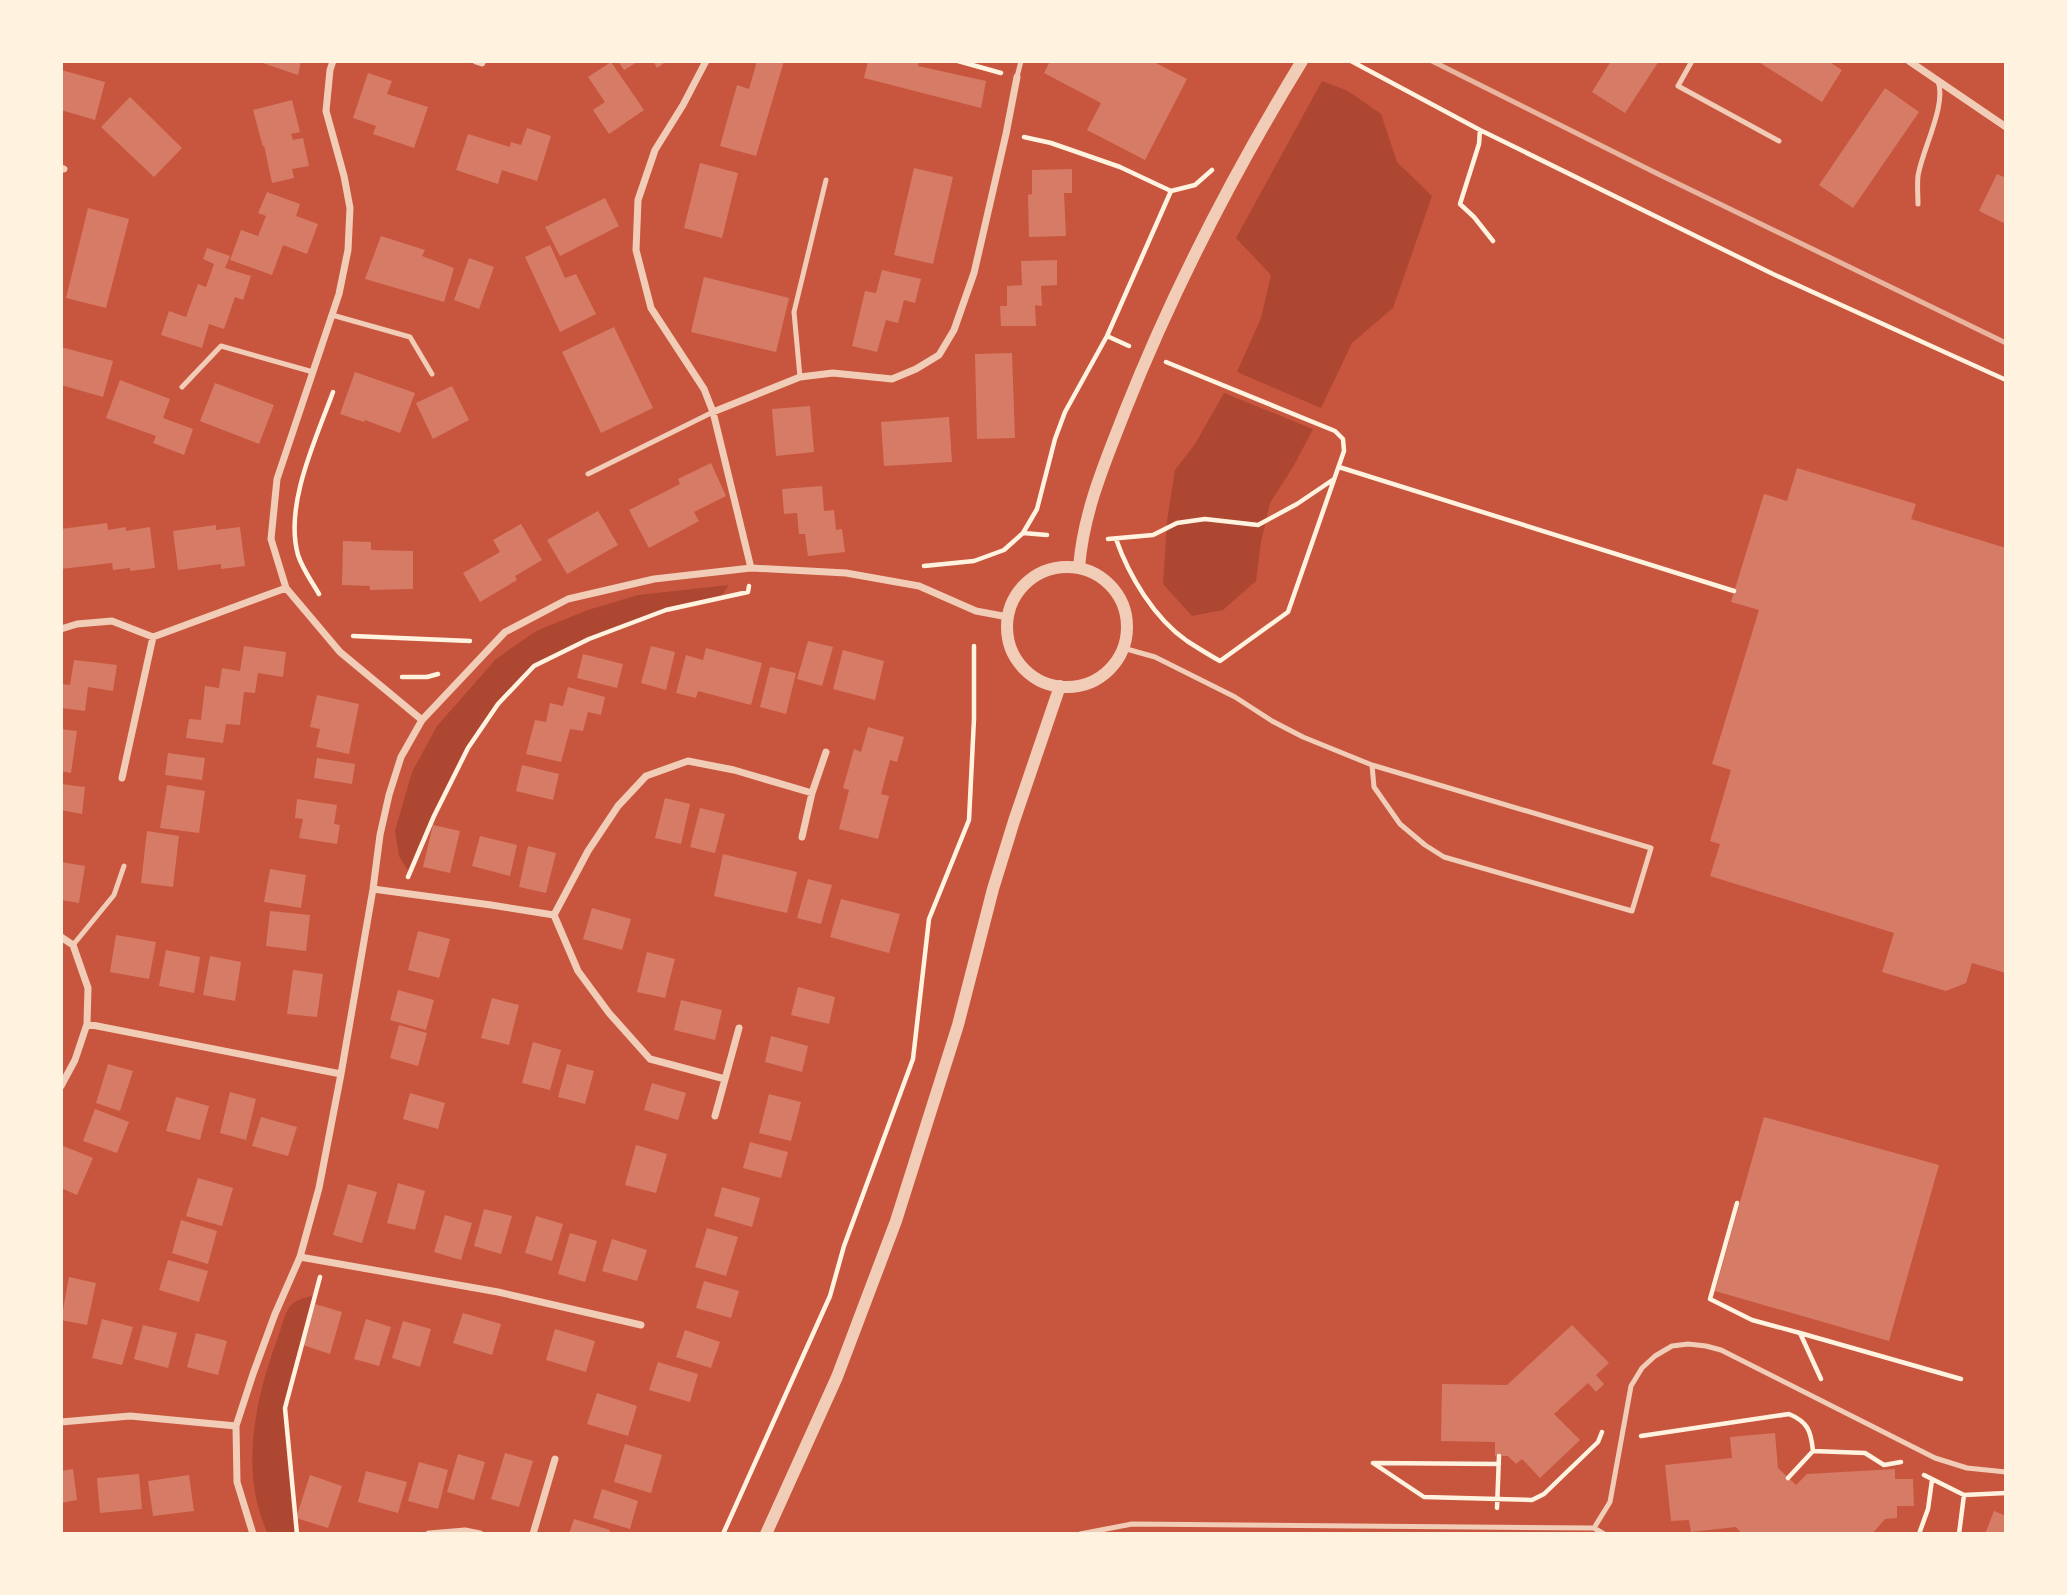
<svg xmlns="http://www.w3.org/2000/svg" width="2067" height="1595" font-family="'Alegreya Sans',sans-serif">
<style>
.green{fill:#ae4732}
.building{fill:#d67c66}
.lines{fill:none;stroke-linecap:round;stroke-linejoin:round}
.path{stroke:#fff3e0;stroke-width:4.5}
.service{stroke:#f1ccb7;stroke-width:5}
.minor{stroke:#f1ccb7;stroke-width:7}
.tertiary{stroke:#f1ccb7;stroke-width:12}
.rail{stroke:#e9b49f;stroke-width:5}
</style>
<rect width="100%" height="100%" fill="#c8553d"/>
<path class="green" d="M1322,81L1348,91L1381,114L1397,162L1432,196L1393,308L1352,343L1321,408L1237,372L1261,318L1271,275L1236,238Z
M1224,393L1313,429L1293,467L1270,503L1261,542L1256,581L1223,610L1192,616L1163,584L1167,521L1175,470L1195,444Z
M729,585L720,598L666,610L590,639L534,666L498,704L468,748L409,872L399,856L395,831L412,772L437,726L496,659L536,631L588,610L638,595Z
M316,1295L285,1408L297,1534H268C239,1473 255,1400 277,1340C281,1330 284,1313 291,1305C297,1299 307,1297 316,1295Z"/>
<path class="building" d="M257,61H301L298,75Z
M618,61H639L624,70Z
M653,61H667L657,68Z
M757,61H784L756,156L720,146L737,85L749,89Z
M868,61H919L918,66L986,81L981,108L864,78Z
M1050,61H1152L1187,79L1145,160L1087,130L1101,103L1044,73Z
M1611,61H1659L1625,113L1592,92Z
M1757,61H1828L1842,70L1822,102Z
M611,62L644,110L609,134L593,110L605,102L588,77Z
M61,70L105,82L95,120L61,110Z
M368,73L392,81L387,94L428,107L414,148L373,134L376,126L353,118Z
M1885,88L1919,112L1853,208L1819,185Z
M130,97L182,148L154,177L101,127Z
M292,100L300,132L291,134L293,140L303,138L309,166L292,169L294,178L272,183L264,145L263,147L253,110Z
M527,128L551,136L537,181L502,170L498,184L456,170L468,134L510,147L511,142L521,145Z
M700,163L738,173L722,238L684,228Z
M914,168L953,177L933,264L894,255Z
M1072,169V193H1064L1066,236L1029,237L1028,195L1032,194V170Z
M1997,174L2006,178V224L1979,211Z
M267,192L300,204L296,216L318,224L307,254L283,245L272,275L230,260L241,230L258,236L266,216L258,213Z
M605,198L619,226L560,256L545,227Z
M88,208L129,219L106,308L66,298Z
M381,236L425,250L422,256L454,268L444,302L365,279Z
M550,245L565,278L576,274L596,314L560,332L525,257Z
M207,248L230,256L225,268L251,276L243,300L235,297L224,329L209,324L202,348L161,335L169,311L186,317L198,284L206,287L214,264L203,259Z
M469,258L494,267L479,309L454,300Z
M1057,260V285L1041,286L1042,306L1035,305L1036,326H1001L1000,306H1007V286L1022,285L1021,261Z
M882,270L921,279L915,303L904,300L898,323L886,320L877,352L852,346L865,291L876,293Z
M704,277L789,298L776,352L691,332Z
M614,327L653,408L601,433L562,352Z
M61,347L113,361L103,397L61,385Z
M1012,353L1015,438L977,439L975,354Z
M355,372L415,393L400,433L365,420L364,422L340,414Z
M120,380L170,399L163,418L193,429L184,455L153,443L156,436L106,418Z
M215,383L274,405L259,444L200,421Z
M452,386L469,420L433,439L416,403Z
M810,406L814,452L776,456L772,409Z
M949,417L952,462L884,466L881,422Z
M711,463L726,496L694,512L699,521L649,548L629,510L680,484L678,479Z
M1797,468L1916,504L1911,519L2006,548V973L1972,963L1966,983L1946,991L1882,972L1894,933L1710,876L1720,844L1710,841L1731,770L1712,764L1759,610L1731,602L1764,494L1787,501Z
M822,486L824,511L834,510L836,530L842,529L845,552L808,556L805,534H799L797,513L784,514L782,489Z
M598,511L618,545L567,574L547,540Z
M107,523L108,530L126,527V531L150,527L155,568L130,571V568L113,570L112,563L61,569V529Z
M521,524L542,560L515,576L517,580L480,602L463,573L500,552L493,540Z
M216,525V530L240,527L245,566L221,569V564L178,570L173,531Z
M343,541L371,542V550L413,551V589L370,590V586L342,585Z
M808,641L833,647L822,686L797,679Z
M244,646L286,652L283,677L258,673L255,693L244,692L240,725L226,724L223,743L186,738L189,719L201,720L205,686L219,688L222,668L240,671Z
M651,646L675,652L666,690L641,683Z
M706,648L762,663L751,705L698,691L696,698L676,693L686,655L703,660Z
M843,650L884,661L875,700L833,689Z
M583,654L623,664L617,688L577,678Z
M74,660L117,665L113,691L88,687L85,711L61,708V684L70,685Z
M770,667L796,673L786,714L760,707Z
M568,687L605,697L601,715L588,712L583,731L570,729L561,762L526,754L535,720L546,722L550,703L563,706Z
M317,695L359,704L349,754L316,747L320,729L310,727Z
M868,727L904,737L897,762L890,760L881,794L889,796L878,839L839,829L849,790L843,788L854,749L861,752Z
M61,729L77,731L71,773L61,771Z
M168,753L205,758L202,780L165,775Z
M317,758L355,764L352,784L314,778Z
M522,765L559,774L553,800L516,791Z
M61,784L85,787L82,814L61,810Z
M167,785L205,791L199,833L160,828Z
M665,798L690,804L681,844L655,838Z
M297,799L337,805L334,824L340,825L337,844L299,838L303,819L295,818Z
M700,808L725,814L715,853L690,847Z
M433,825L460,831L450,873L423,867Z
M147,831L179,836L173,887L141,883Z
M480,836L517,845L510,876L472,866Z
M528,846L556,853L546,893L519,887Z
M723,854L797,872L787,913L714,896Z
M61,862L85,866L79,903L61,900Z
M270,869L306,875L301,908L264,902Z
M808,879L832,885L821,924L797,918Z
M841,899L900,914L889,953L830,937Z
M592,908L631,919L622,950L583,939Z
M270,911L310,915L306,951L266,946Z
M418,931L450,939L439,978L408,970Z
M116,935L156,942L149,979L110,972Z
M166,950L200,957L194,993L159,986Z
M647,952L675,959L665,998L637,992Z
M210,956L241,962L235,1001L203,995Z
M293,970L323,974L317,1017L287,1014Z
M798,987L835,997L829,1024L791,1015Z
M398,990L434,1000L426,1030L390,1020Z
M492,998L519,1005L509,1045L481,1038Z
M681,1000L722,1010L715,1040L674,1030Z
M399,1025L427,1033L418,1066L390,1058Z
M771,1036L808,1046L802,1072L765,1062Z
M533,1042L561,1050L550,1090L522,1083Z
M108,1064L133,1071L120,1111L96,1103Z
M567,1064L594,1071L585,1104L558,1097Z
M652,1083L686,1093L678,1120L644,1110Z
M230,1092L256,1099L246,1140L220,1133Z
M410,1093L445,1103L438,1129L403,1119Z
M769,1094L801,1102L791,1141L759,1133Z
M176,1097L209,1106L200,1140L166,1131Z
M95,1109L129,1122L117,1153L83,1141Z
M261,1117L297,1127L288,1156L252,1146Z
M1764,1117L1939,1165L1889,1341L1715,1291Z
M750,1142L788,1152L781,1178L743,1168Z
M61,1145L93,1158L77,1195L61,1188Z
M636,1145L667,1154L656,1193L625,1185Z
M198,1178L233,1188L222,1226L186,1216Z
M398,1183L425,1191L415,1230L387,1223Z
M348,1184L377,1192L362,1243L333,1235Z
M722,1187L760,1198L752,1227L714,1216Z
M484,1209L512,1216L501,1254L474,1246Z
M445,1215L472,1223L461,1260L434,1252Z
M536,1216L563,1224L552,1261L525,1253Z
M181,1220L217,1231L208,1264L172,1253Z
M707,1228L738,1237L726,1276L695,1267Z
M570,1233L597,1241L585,1282L558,1274Z
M612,1239L647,1250L637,1281L602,1271Z
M168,1260L208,1271L199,1302L159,1290Z
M69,1277L96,1283L87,1325L61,1320Z
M704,1281L739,1291L731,1318L696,1308Z
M315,1304L342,1312L330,1354L303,1345Z
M463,1313L501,1324L492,1355L453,1343Z
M102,1319L133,1327L122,1365L92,1358Z
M366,1319L391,1327L379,1366L354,1359Z
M403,1321L431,1329L420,1367L392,1358Z
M143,1325L177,1333L168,1368L134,1359Z
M1572,1325L1609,1363L1596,1375L1604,1384L1596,1392L1588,1383L1554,1414L1580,1440L1540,1478L1522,1459L1516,1464L1508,1456H1495V1442L1441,1441L1442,1384L1507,1385Z
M555,1329L595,1341L586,1372L546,1360Z
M685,1330L720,1342L711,1368L676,1357Z
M196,1333L227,1341L218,1375L187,1367Z
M658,1362L698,1374L690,1402L649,1390Z
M597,1393L637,1406L628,1436L587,1424Z
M1775,1433L1778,1468L1796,1485L1807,1474L1895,1469V1479H1913L1914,1506H1897V1518L1885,1519L1872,1534H1742L1736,1527L1691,1532L1689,1520L1671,1521L1665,1465L1732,1458L1730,1437Z
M625,1444L662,1455L651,1493L614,1482Z
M505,1453L533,1461L519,1507L491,1499Z
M458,1454L485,1462L474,1500L447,1492Z
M419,1462L448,1470L438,1509L408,1501Z
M73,1469L77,1500L61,1503V1471Z
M366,1471L407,1482L398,1513L358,1502Z
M139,1474L142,1509L100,1513L97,1478Z
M189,1475L194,1511L153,1516L148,1481Z
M310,1475L342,1486L328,1528L296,1518Z
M602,1489L638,1501L630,1529L593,1518Z
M1994,1511L2006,1516V1534H1985Z
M574,1519L610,1530L609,1534H569Z"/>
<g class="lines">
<path class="path" d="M958,61L1001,73
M1351,61L1480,130L1773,274L2006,380
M1480,130L1479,144L1460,204L1474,217L1493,241
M1024,137L1051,143L1120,167L1171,191L1195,185L1212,170
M1107,336L1129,346
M1339,467L1734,591
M1023,533L1047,535
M1108,539L1153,535L1177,523L1205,519L1258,525L1297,504L1334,479
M1116,539C1129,576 1154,618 1187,641C1198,648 1209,655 1220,661L1288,612L1344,451L1343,439L1335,431L1166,362
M924,566L974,561L1004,550L1023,533L1037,509L1055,439L1065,412L1107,336L1171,191
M319,594C312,582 302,568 298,555C284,505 316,439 333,392
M353,636L470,641
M402,677H427L438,674
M408,877L434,816L468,748L498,704L534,666L589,639L666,610L748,592L749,586
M1737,1203L1710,1299L1752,1320L1800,1333
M1821,1379L1800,1333L1961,1379
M1641,1436L1789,1414C1808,1422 1811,1431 1813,1451L1788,1478
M1813,1451L1865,1453L1884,1465L1901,1462
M1373,1463L1424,1497L1532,1500L1544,1494L1598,1442L1602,1432
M1374,1463L1499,1464
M1924,1475L1964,1495L2006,1493
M1497,1508L1499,1456
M297,1534L285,1408L320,1277
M723,1534L830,1296L844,1246L913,1059L929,919L969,820L974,719V646
M1919,1534L1928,1509L1932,1480
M1959,1534L1964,1495"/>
<path class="service" d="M1692,61L1678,86L1779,141
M1017,77L1021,61
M1918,204C1918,195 1917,185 1918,176C1922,150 1947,105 1938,81
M332,315L410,337L432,374
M800,377L794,312L826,180
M182,387L221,346L313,372
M588,474L713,412
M1123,648L1155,657L1235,697L1272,721L1303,737L1372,765L1651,848L1632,911L1444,857L1425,845L1400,824L1374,787L1372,765
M73,945L114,895L124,866
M1594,1528L1610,1502L1631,1386L1642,1368L1655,1356L1672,1346L1688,1344L1706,1346L1721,1350L1935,1458L1967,1468L2006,1472
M1080,1534L1132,1524L1594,1528L1604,1534"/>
<path class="minor" d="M333,61L330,70L326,111L344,176L350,208L348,250L339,294L277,479L271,539L286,588L340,652L422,720
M476,61L482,63
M706,61L683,105L655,150L638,200L636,250L651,308L704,389L713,412L751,568
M1909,61L2006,127
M61,168L64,169
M713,412L800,377L833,373L892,379L916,369L939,355L954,330L974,273L1006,134L1017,77
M61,629L77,624L112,621L153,637L286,588
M122,778L153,637
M802,837L812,793L826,752
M373,889L491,905L554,915
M61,937L73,945L88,988L87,1024
M725,1079L650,1059L609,1013L578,971L554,915L588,851L618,806L646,776L688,761L734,770L812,793
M61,1086L75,1060L87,1024L341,1074
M715,1116L739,1028
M300,1257L498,1292L641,1325
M61,1422L130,1416L236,1426
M253,1534L237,1482L236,1426L253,1374L275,1314L300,1257L319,1188L341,1074L373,889L380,835L389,795L401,757L422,720L505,632L568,599L654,579L751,568L846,573L919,586L976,611L1008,617
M429,1534L465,1531L480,1534
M533,1534L555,1459"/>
<path class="tertiary" d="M1007 627a60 60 0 1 1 120 0a60 60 0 1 1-120 0Z
M1079,568C1083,513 1105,462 1125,411C1173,290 1234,172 1302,61
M766,1534L837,1377L896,1221L958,1025L993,889L1014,821L1060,686"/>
<path class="rail" d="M1432,61L1658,174L2006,343"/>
</g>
<rect width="2067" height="1595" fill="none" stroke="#fff3e0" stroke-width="126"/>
</svg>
